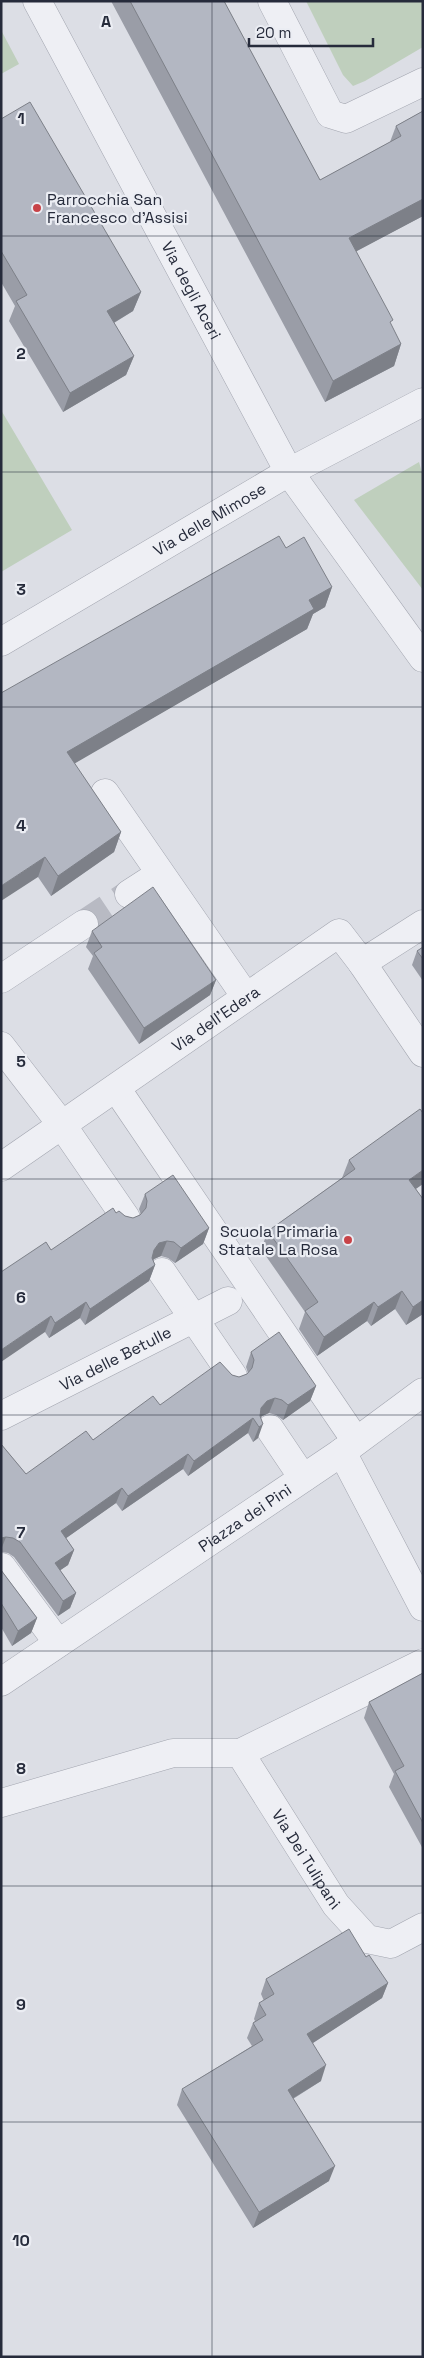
<svg xmlns="http://www.w3.org/2000/svg" width="424" height="2358" font-family="'Space Grotesk',sans-serif">
<style>
.green{fill:#bfcfbd}
.lines{fill:none;stroke-linecap:round;stroke-linejoin:round}
.minor-tunnel{stroke:#b8bac3;stroke-width:28;stroke-dasharray:28 14;stroke-linecap:butt}
.minor-casing{stroke:#a2a5af;stroke-width:29}
.minor{stroke:#eeeff4;stroke-width:28}
.wall{fill:#9a9da7}
.shaded-wall{fill:#7d8088}
.building{fill:#b3b7c2;stroke:#7d8088}
.grid{fill:none;stroke:#262b3b;stroke-width:1;stroke-opacity:0.55}
.poi-dot{fill:#c84348;stroke:#ebedf3;stroke-width:2}
.labels{text-anchor:middle;stroke-width:4.5;stroke-linejoin:round;paint-order:stroke}
.poi-label{font-size:16px;fill:#262b3b;stroke:#ebedf3;text-anchor:start}
.street-label{font-size:16px;fill:#262b3b;stroke:#ebedf3}
.grid-label{font-size:16px;text-anchor:middle;font-weight:bold;fill:#262b3b;stroke:#ebedf3;stroke-width:4.5;stroke-linejoin:round;paint-order:stroke}
</style>
<rect width="100%" height="100%" fill="#dcdee5"/>
<path class="green" d="M306,1H423V47L365,81L353,86L343,75Z
M1,30L19,64L1,74Z
M1,410L72,530L1,572Z
M419,462L423,476V590L354,500Z"/>
<g class="lines">
<path class="minor-tunnel" d="M84,924L129,894"/>
<defs>
<g id="minor">
<path id="s1" d="M37,1L289,472L423,658"/>
<path d="M272,1L330,114L346,119L423,82"/>
<path id="s2" d="M1,642L289,472L423,402"/>
<path d="M105,793L246,997"/>
<path d="M129,894L160,874"/>
<path d="M362,963L423,1053"/>
<path d="M1,979L84,924"/>
<path d="M1,1046L62,1125L126,1218"/>
<path d="M116,1088L356,1441"/>
<path id="s3" d="M1,1167L339,933L362,963L423,924"/>
<path d="M162,1272L233,1376"/>
<path id="s4" d="M1,1416L228,1301"/>
<path d="M270,1429L303,1478"/>
<path d="M342,1452L423,1607"/>
<path d="M2,1567L58,1643"/>
<path id="s5" d="M1,1682L342,1452L423,1392"/>
<path id="s6" d="M240,1753L336,1905L367,1939L391,1944L423,1927"/>
<path d="M1,1803L173,1753H240L423,1663"/>
</g>
</defs>
<use href="#minor" class="minor-casing"/>
<use href="#minor" class="minor"/>
</g>
<path class="wall" d="M111,1H224L320,180L390,142L396,126L423,111V216L356,251L391,326L401,344L394,366L325,402Z
M1,119L141,292L133,311L114,323L134,356L126,375L63,412L9,321L15,306L1,282Z
M286,548L332,587L325,607L313,614L307,629L74,763L121,832L114,852L51,896L38,877L1,693Z
M92,931L216,980L210,995L139,1044L88,969L93,956L86,947Z
M423,947V981L412,965L417,951Z
M349,1160L416,1189L423,1199V1314L406,1325L395,1309L371,1326L367,1321L317,1356L299,1329L305,1312L261,1249L268,1231L342,1178Z
M145,1194L209,1228L203,1244L175,1263L168,1258L161,1256L154,1259L153,1260L155,1265L149,1281L85,1325L80,1318L49,1338L45,1332L51,1250L116,1213L125,1216L133,1218L140,1215H141L139,1209Z
M251,1352L316,1386L310,1401L283,1420L276,1415L269,1413L262,1416L261,1417L258,1438L253,1442L248,1433L188,1476L183,1469L122,1511L116,1503L66,1538L74,1550L68,1565L60,1570L76,1593L70,1608L58,1616L14,1557L8,1553L1,1552V1444L26,1474L160,1405L232,1375L239,1377L247,1374L248,1373L246,1367Z
M1,1570L37,1618L31,1633L12,1646L1,1627Z
M423,1673V1849L389,1787L394,1774L364,1718L369,1702Z
M366,1957L388,1983L382,1998L313,2043L321,2081L293,2099L329,2181L253,2228L177,2105L182,2089L252,2046L247,2038L253,2023L255,2021L254,2019L259,2003L264,2001L261,1994L266,1979Z"/>
<path class="shaded-wall" d="M423,199V216L342,259L349,238Z
M141,292L133,311L100,331L107,311Z
M401,344L394,366L325,402L333,381Z
M134,356L126,375L63,412L70,393Z
M332,587L325,607L313,614L307,629L60,772L67,752L309,600Z
M121,832L114,852L51,896L58,876Z
M45,857L38,877L1,901V886Z
M216,980L210,995L139,1044L144,1028Z
M423,1170V1184L403,1198L409,1180Z
M209,1228L203,1244L175,1263L181,1248Z
M167,1241L161,1256L154,1259L148,1266L154,1250L159,1243Z
M155,1265L149,1281L85,1325L90,1309Z
M402,1291L395,1309L371,1326L378,1307Z
M423,1300V1314L406,1325L413,1307Z
M86,1302L80,1318L49,1338L55,1323Z
M374,1302L367,1321L317,1356L324,1337Z
M51,1316L45,1332L1,1362V1350Z
M316,1386L310,1401L283,1420L288,1405Z
M275,1398L269,1413L262,1416L256,1423L261,1408L267,1401Z
M253,1418L248,1433L188,1476L194,1461Z
M263,1424L258,1438L253,1442L259,1427Z
M188,1454L183,1469L122,1511L128,1496Z
M122,1488L116,1503L55,1546L61,1531Z
M6,1537L1,1550V1538Z
M74,1550L68,1565L49,1578L55,1563Z
M76,1593L70,1608L58,1616L63,1601Z
M37,1618L31,1633L12,1646L18,1631Z
M388,1983L382,1998L302,2050L307,2034Z
M326,2065L321,2081L282,2105L288,2090Z
M335,2166L329,2181L253,2228L259,2212Z"/>
<path class="building" d="M130,1H224L320,180L401,136L396,126L423,111V199L349,238L393,320L390,322L401,344L333,381Z
M30,102L141,292L107,311L134,356L70,393L16,301L27,295L1,251V119Z
M279,536L286,548L304,537L332,587L309,600L314,609L67,752L121,832L58,876L45,857L1,886V693Z
M153,887L216,980L144,1028L94,953L102,947L92,931Z
M423,947V959L417,951Z
M420,1109L423,1113V1170L409,1180L423,1199V1300L413,1307L402,1291L378,1307L374,1302L324,1337L305,1311L318,1302L268,1231L355,1169L349,1160Z
M173,1175L209,1228L181,1248L174,1242L167,1241L159,1243L154,1250L152,1258L155,1265L90,1309L86,1302L55,1323L51,1316L1,1350V1272L46,1242L51,1250L113,1208L116,1213L119,1211L125,1216L133,1218L140,1215L146,1208L147,1201L145,1194Z
M279,1332L316,1386L288,1405L282,1400L275,1398L267,1401L261,1408L260,1416L263,1424L259,1427L253,1418L194,1461L188,1454L128,1496L122,1488L61,1531L74,1550L55,1563L76,1593L63,1601L20,1542L13,1538L6,1537L1,1538V1444L26,1474L86,1431L93,1440L153,1396L160,1405L220,1362L232,1375L239,1377L247,1374L252,1368L254,1360L251,1352Z
M1,1570L37,1618L18,1631L1,1603Z
M423,1673V1823L395,1771L404,1766L369,1702Z
M349,1929L366,1957L369,1955L388,1983L307,2034L326,2065L288,2090L335,2166L259,2212L182,2089L263,2040L253,2023L266,2015L259,2003L274,1994L266,1979Z"/>
<path class="grid" d="M212,1V2357M1,236H423M1,472H423M1,707H423M1,943H423M1,1179H423M1,1415H423M1,1651H423M1,1886H423M1,2122H423"/>
<g class="poi-dot">
<circle cx="37" cy="208" r="5"/>
<circle cx="348" cy="1240" r="5"/>
</g>
<g class="labels">
<g class="poi-label">
<text x="47" y="205">Parrocchia San<tspan x="47" dy="18">Francesco d'Assisi</tspan></text>
<text x="338" y="1237" text-anchor="end">Scuola Primaria<tspan x="338" dy="18">Statale La Rosa</tspan></text>
</g>
<g class="street-label">
<text dy="6" stroke="none"><textPath href="#s1" startOffset="328">Via degli Aceri</textPath></text>
<text dy="6" stroke="none"><textPath href="#s2" startOffset="242">Via delle Mimose</textPath></text>
<text dy="6" stroke="none"><textPath href="#s3" startOffset="261">Via dell'Edera</textPath></text>
<text dy="6" stroke="none"><textPath href="#s4" startOffset="128">Via delle Betulle</textPath></text>
<text dy="6" stroke="none"><textPath href="#s5" startOffset="294">Piazza dei Pini</textPath></text>
<text dy="6" stroke="none"><textPath href="#s6" startOffset="125">Via Dei Tulipani</textPath></text>
</g>
</g>
<g class="grid-label">
<text x="106" y="27">A</text>
<text x="21" y="124">1</text>
<text x="21" y="359">2</text>
<text x="21" y="595">3</text>
<text x="21" y="831">4</text>
<text x="21" y="1067">5</text>
<text x="21" y="1303">6</text>
<text x="21" y="1538">7</text>
<text x="21" y="1774">8</text>
<text x="21" y="2010">9</text>
<text x="21" y="2246">10</text>
</g>
<rect width="424" height="2358" fill="none" stroke="#262b3b" stroke-width="5"/>
<path d="M249 38v8h124v-8" fill="none" stroke="#262b3b" stroke-width="2.5"/>
<text x="256" y="38" font-size="15" fill="#262b3b" stroke="#ebedf3" stroke-width="4" paint-order="stroke">20 m</text>
</svg>
